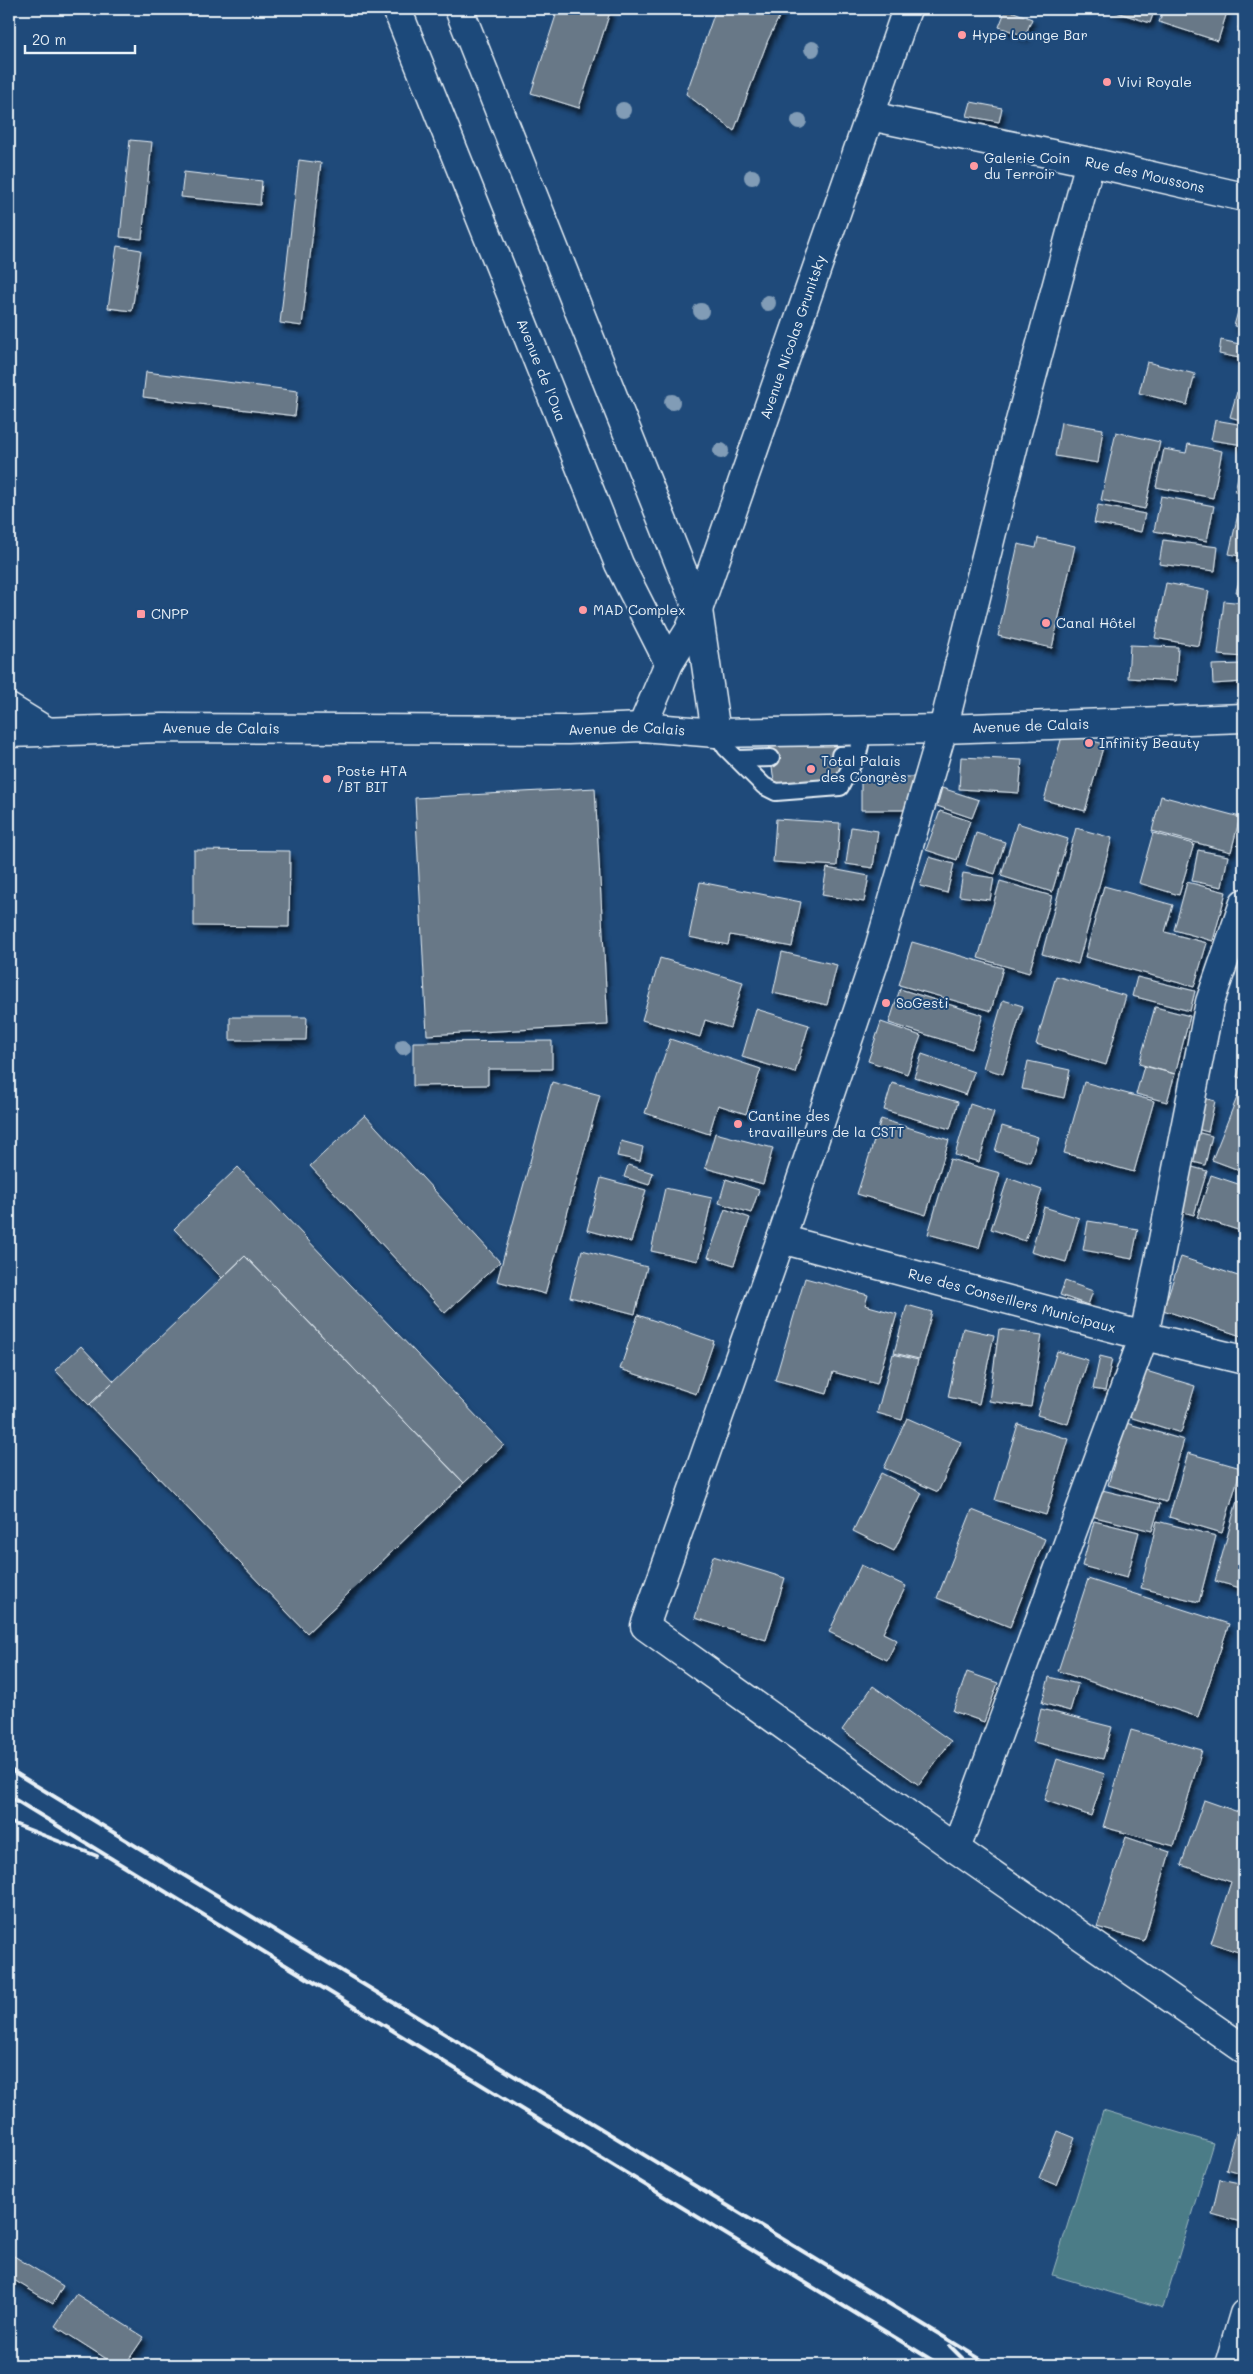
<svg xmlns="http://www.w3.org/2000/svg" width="1253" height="2374" font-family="Mali,sans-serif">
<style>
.green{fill:#4c7c87;stroke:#9ab6c0}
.building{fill:#677887;stroke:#e8f1f8;filter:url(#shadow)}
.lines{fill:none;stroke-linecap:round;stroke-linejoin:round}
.lane-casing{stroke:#e8f1f8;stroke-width:20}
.street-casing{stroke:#e8f1f8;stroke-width:31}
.secondary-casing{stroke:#e8f1f8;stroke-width:31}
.highway-casing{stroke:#e8f1f8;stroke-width:31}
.lane{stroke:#1f4a7a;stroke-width:16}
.street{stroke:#1f4a7a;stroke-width:28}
.secondary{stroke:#1f4a7a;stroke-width:28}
.highway{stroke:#1f4a7a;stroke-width:28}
.rail{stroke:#e8f1f8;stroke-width:4}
.tree{fill:#819cb6}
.poi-dot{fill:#ff9aa2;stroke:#1f4a7a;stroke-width:2}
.labels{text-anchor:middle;stroke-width:4;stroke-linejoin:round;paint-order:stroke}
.poi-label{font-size:14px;fill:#e8f1f8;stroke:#1f4a7a;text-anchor:start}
.street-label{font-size:14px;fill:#e8f1f8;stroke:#1f4a7a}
</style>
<defs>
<filter id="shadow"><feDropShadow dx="3" dy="5.5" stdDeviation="2.5" flood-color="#0009"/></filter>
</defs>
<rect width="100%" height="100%" fill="#1f4a7a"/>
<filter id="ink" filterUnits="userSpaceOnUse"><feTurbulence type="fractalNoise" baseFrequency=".02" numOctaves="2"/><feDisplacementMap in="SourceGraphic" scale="10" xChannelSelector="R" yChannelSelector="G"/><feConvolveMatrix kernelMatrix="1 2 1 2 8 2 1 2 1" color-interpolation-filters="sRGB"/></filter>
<g filter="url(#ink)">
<path class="green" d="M1103,2110L1213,2143L1163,2308L1052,2275Z"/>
<path class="building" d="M558,9H611L579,108L531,93Z
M716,9H783L768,40L734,131L686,94Z
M1006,9L1032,19L1025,36L999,27Z
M1107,9H1155L1150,23Z
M1164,9H1228L1218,41L1159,22Z
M1244,12V30L1238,28Z
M971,102L1002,108L999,122L967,116Z
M130,140L152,142L142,239L120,237Z
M299,160L321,163L302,326L280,323Z
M184,172L262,181L260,205L181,197Z
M117,246L141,250L132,311L108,308Z
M1244,290V328L1234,326Z
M1221,340L1244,345V359L1219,354Z
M1147,362L1195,374L1187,405L1139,393Z
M146,372L298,391L295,416L143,397Z
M1237,392L1244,393V421L1230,417Z
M1215,420L1244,425L1243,445L1211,440Z
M1061,422L1103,429L1098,463L1055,456Z
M1116,432L1160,442L1145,509L1101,500Z
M1188,444L1222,451L1213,498L1156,487L1164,449L1186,453Z
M1244,445V494L1235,492Z
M1161,496L1214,506L1207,541L1154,531Z
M1098,505L1145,514L1141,532L1094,523Z
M1238,514L1244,516V557L1229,554Z
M1038,538L1075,546L1052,648L998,636L1018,544L1036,548Z
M1163,540L1218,547L1215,571L1159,564Z
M1243,567H1244V594L1236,592Z
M1166,583L1209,591L1199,646L1155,638Z
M1224,601L1244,603V657L1218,655Z
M1130,645L1178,647L1176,681L1128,678Z
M1244,664V682L1213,684L1212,665Z
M1063,733L1104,744L1085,811L1044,800Z
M839,743L841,781L775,788L769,747Z
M961,757L1022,760L1019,793L959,789Z
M861,776L914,777L913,810H861Z
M595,788L608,1025L427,1035L415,798Z
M942,788L979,800L972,818L937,806Z
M1161,796L1240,817L1231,852L1152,831Z
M940,811L970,821L957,860L926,850Z
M776,819L840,823L837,866L773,862Z
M1017,823L1068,839L1052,892L1001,876Z
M851,827L878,831L873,868L846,864Z
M1076,828L1112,838L1078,964L1042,954Z
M976,833L1005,842L995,874L966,865Z
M1153,833L1194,844L1179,895L1139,883Z
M194,850L290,851L289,927L194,926Z
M1198,850L1228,856L1222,887L1192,881Z
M929,857L954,864L947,893L920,886Z
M827,868L869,876L864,902L822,895Z
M963,873L994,878L990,900L959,896Z
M1000,881L1052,896L1029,973L978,958Z
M700,882L801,902L792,947L730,935L728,945L689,937Z
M1187,882L1226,892L1213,941L1174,930Z
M1104,886L1173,905L1165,932L1207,943L1194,987L1085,957Z
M912,942L1003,968L991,1011L899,985Z
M782,952L837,965L827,1005L773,993Z
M660,958L743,982L730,1028L705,1020L700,1037L642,1020Z
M1056,976L1126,996L1106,1065L1036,1044Z
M1137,977L1195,991L1190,1011L1132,996Z
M900,989L983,1015L972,1049L889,1023Z
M1003,1000L1023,1006L1003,1074L983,1068Z
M1155,1007L1190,1016L1175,1074L1139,1064Z
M756,1009L809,1025L795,1073L742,1057Z
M230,1017H307L306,1040H230Z
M881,1022L921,1036L907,1074L868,1061Z
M670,1039L761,1069L746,1114L718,1105L709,1134L645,1113Z
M552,1041V1069H488V1085L413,1086V1042Z
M1244,1052V1079L1237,1077Z
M922,1054L974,1072L966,1095L914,1077Z
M1028,1061L1070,1070L1064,1098L1022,1089Z
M1144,1066L1175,1074L1167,1102L1136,1094Z
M552,1082L600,1095L545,1294L497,1281Z
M1084,1082L1154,1101L1134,1172L1064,1153Z
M892,1083L958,1102L950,1129L884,1110Z
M1240,1090L1244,1092V1172L1212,1160Z
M1196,1096L1215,1101L1208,1132L1189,1127Z
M970,1104L994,1112L979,1162L955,1155Z
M365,1115L500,1262L445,1313L310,1166Z
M881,1119L949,1140L926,1215L857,1194Z
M1002,1126L1038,1137L1030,1162L995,1151Z
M1188,1130L1212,1136L1205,1165L1181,1159Z
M715,1133L773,1148L763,1184L705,1168Z
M621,1141L643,1147L640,1161L617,1156Z
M950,1159L1000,1173L979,1248L928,1234Z
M628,1165L653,1173L649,1185L624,1177Z
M1185,1165L1207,1171L1194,1215L1172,1209Z
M238,1167L504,1445L464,1483L245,1256L222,1278L174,1229Z
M1211,1175L1244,1186V1232L1197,1217Z
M601,1178L646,1190L631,1242L587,1230Z
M1008,1178L1042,1190L1025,1241L991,1229Z
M726,1179L759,1190L751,1213L719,1203Z
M665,1188L712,1198L698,1261L651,1251Z
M1044,1207L1079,1218L1066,1262L1031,1252Z
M725,1209L750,1218L734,1265L708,1257Z
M1088,1221L1138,1229L1132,1259L1083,1250Z
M582,1250L647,1267L635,1314L570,1297Z
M245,1256L464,1483L307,1633L89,1405Z
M1181,1257L1244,1278V1337L1163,1310Z
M805,1278L868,1295L865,1305L897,1314L877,1384L833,1372L827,1394L775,1380Z
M1065,1281L1093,1291L1088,1305L1060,1295Z
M907,1305L932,1312L919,1359L894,1353Z
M638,1315L714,1341L696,1394L620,1369Z
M963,1328L994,1335L979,1404L948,1397Z
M999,1329L1042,1335L1031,1407L989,1401Z
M81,1346L114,1381L89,1405L55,1370Z
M1057,1351L1088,1360L1068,1424L1037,1415Z
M893,1354L918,1360L902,1420L877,1413Z
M1100,1356L1112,1359L1105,1391L1093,1389Z
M1143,1370L1195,1386L1181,1433L1129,1417Z
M907,1418L961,1442L938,1492L884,1468Z
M1126,1423L1184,1440L1166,1502L1108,1485Z
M1018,1424L1069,1439L1046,1515L995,1500Z
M1188,1453L1241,1468L1222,1533L1169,1517Z
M881,1473L922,1493L894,1551L853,1531Z
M1098,1489L1160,1504L1152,1531L1091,1516Z
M1237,1501L1244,1503V1589L1215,1581Z
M972,1510L1045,1539L1010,1627L937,1598Z
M1094,1521L1139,1532L1127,1578L1082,1566Z
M1157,1521L1216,1536L1199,1602L1141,1588Z
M713,1556L785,1578L766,1640L695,1618Z
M861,1565L906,1586L883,1633L897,1640L887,1660L829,1632Z
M1088,1579L1229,1624L1198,1717L1058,1671Z
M967,1672L998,1683L984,1722L953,1711Z
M1049,1677L1078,1684L1070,1711L1042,1703Z
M873,1686L951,1741L919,1785L842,1730Z
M1041,1709L1112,1727L1103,1759L1033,1742Z
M1131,1730L1202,1750L1174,1846L1103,1827Z
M1057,1759L1105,1774L1091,1816L1044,1800Z
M1204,1800L1244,1814V1954L1211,1943L1231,1882L1181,1865Z
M1126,1837L1170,1852L1144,1941L1097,1927Z
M1239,2122L1244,2123V2174L1226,2169Z
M1058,2131L1075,2138L1056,2185L1039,2178Z
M1220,2179L1244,2184V2223L1212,2214Z
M9,2253L63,2286L53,2304L9,2277Z
M76,2294L144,2337L125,2365H116L55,2326Z"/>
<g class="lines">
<defs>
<path id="lane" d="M716,733L726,748L737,759L771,758
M840,755L858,754L860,745
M737,759L764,786L776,792L840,787L858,754"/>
<g id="street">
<path id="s1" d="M397,9L619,564L669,663"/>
<path d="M459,9L698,610L716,733"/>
<path id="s2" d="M870,116L1090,162L1244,197"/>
<path d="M1090,162L1016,436L943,729L879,948L781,1239L645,1626L956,1849L1244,2049"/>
<path d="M9,708L48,732"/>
<path id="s3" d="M642,727L669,663L689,631L698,610L907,9"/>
<path id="s4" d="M781,1239L1144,1336L1244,1360"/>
<path d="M956,1849L1144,1336L1210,1002L1244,903"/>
</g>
<g id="secondary">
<path id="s5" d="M9,733L162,728L568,730L642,727L716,733L943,729L1244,718"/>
</g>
<path id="highway" d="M1229,2365L1244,2314"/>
</defs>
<use href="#lane" class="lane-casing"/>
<use href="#street" class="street-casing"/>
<use href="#secondary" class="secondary-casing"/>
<use href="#highway" class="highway-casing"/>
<use href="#lane" class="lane"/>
<use href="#street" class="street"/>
<use href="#secondary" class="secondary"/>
<use href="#highway" class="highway"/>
<path class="rail" d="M9,1769L990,2365
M9,1796L940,2365
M9,1822L97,1856
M950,2346L969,2365"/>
</g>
<g class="tree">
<circle cx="812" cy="49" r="8"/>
<circle cx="623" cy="110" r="8"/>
<circle cx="799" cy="121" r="8"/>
<circle cx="752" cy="177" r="8"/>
<circle cx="768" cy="303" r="8"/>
<circle cx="701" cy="311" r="8"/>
<circle cx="672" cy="402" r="8"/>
<circle cx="721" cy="451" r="8"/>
<circle cx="403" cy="1047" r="8"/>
</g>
</g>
<g class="poi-dot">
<circle cx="962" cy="35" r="5"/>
<circle cx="1107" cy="82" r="5"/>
<circle cx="974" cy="166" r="5"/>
<circle cx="583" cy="610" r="5"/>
<rect x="136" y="609" width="10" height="10" rx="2.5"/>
<circle cx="1046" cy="623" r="5"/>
<circle cx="1089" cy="743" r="5"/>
<circle cx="811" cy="769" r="5"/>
<circle cx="327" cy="779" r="5"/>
<circle cx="886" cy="1003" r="5"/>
<circle cx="738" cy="1124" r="5"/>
</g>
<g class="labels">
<g class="poi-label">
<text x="972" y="40">Hype Lounge Bar</text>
<text x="1117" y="87">Vivi Royale</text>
<text x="984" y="163">Galerie Coin<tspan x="984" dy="16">du Terroir</tspan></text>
<text x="593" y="615">MAD Complex</text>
<text x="151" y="619">CNPP</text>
<text x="1056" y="628">Canal Hôtel</text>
<text x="1099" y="748">Infinity Beauty</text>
<text x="821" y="766">Total Palais<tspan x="821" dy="16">des Congrès</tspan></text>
<text x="337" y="776">Poste HTA<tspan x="337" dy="16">/BT BIT</tspan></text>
<text x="896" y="1008">SoGesti</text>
<text x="748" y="1121">Cantine des<tspan x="748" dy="16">travailleurs de la CSTT</tspan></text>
</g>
<g class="street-label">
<text dy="5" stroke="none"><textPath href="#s2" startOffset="281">Rue des Moussons</textPath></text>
<text dy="5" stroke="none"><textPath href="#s3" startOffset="419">Avenue Nicolas Grunitsky</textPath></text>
<text dy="5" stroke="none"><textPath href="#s1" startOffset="389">Avenue de l'Oua</textPath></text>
<text dy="5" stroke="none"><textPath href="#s5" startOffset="1022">Avenue de Calais</textPath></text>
<text dy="5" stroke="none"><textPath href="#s5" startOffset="212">Avenue de Calais</textPath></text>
<text dy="5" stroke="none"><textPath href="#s5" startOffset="618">Avenue de Calais</textPath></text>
<text dy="5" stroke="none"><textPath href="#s4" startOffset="239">Rue des Conseillers Municipaux</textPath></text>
</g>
</g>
<rect width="1253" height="2374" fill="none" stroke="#1f4a7a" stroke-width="30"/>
<rect x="15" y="15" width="1223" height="2344" fill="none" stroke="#e8f1f8" stroke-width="2" filter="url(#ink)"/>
<path d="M25 45v8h110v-8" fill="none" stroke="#e8f1f8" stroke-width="2.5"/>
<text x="32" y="45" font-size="15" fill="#e8f1f8" stroke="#1f4a7a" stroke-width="4" paint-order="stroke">20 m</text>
</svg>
